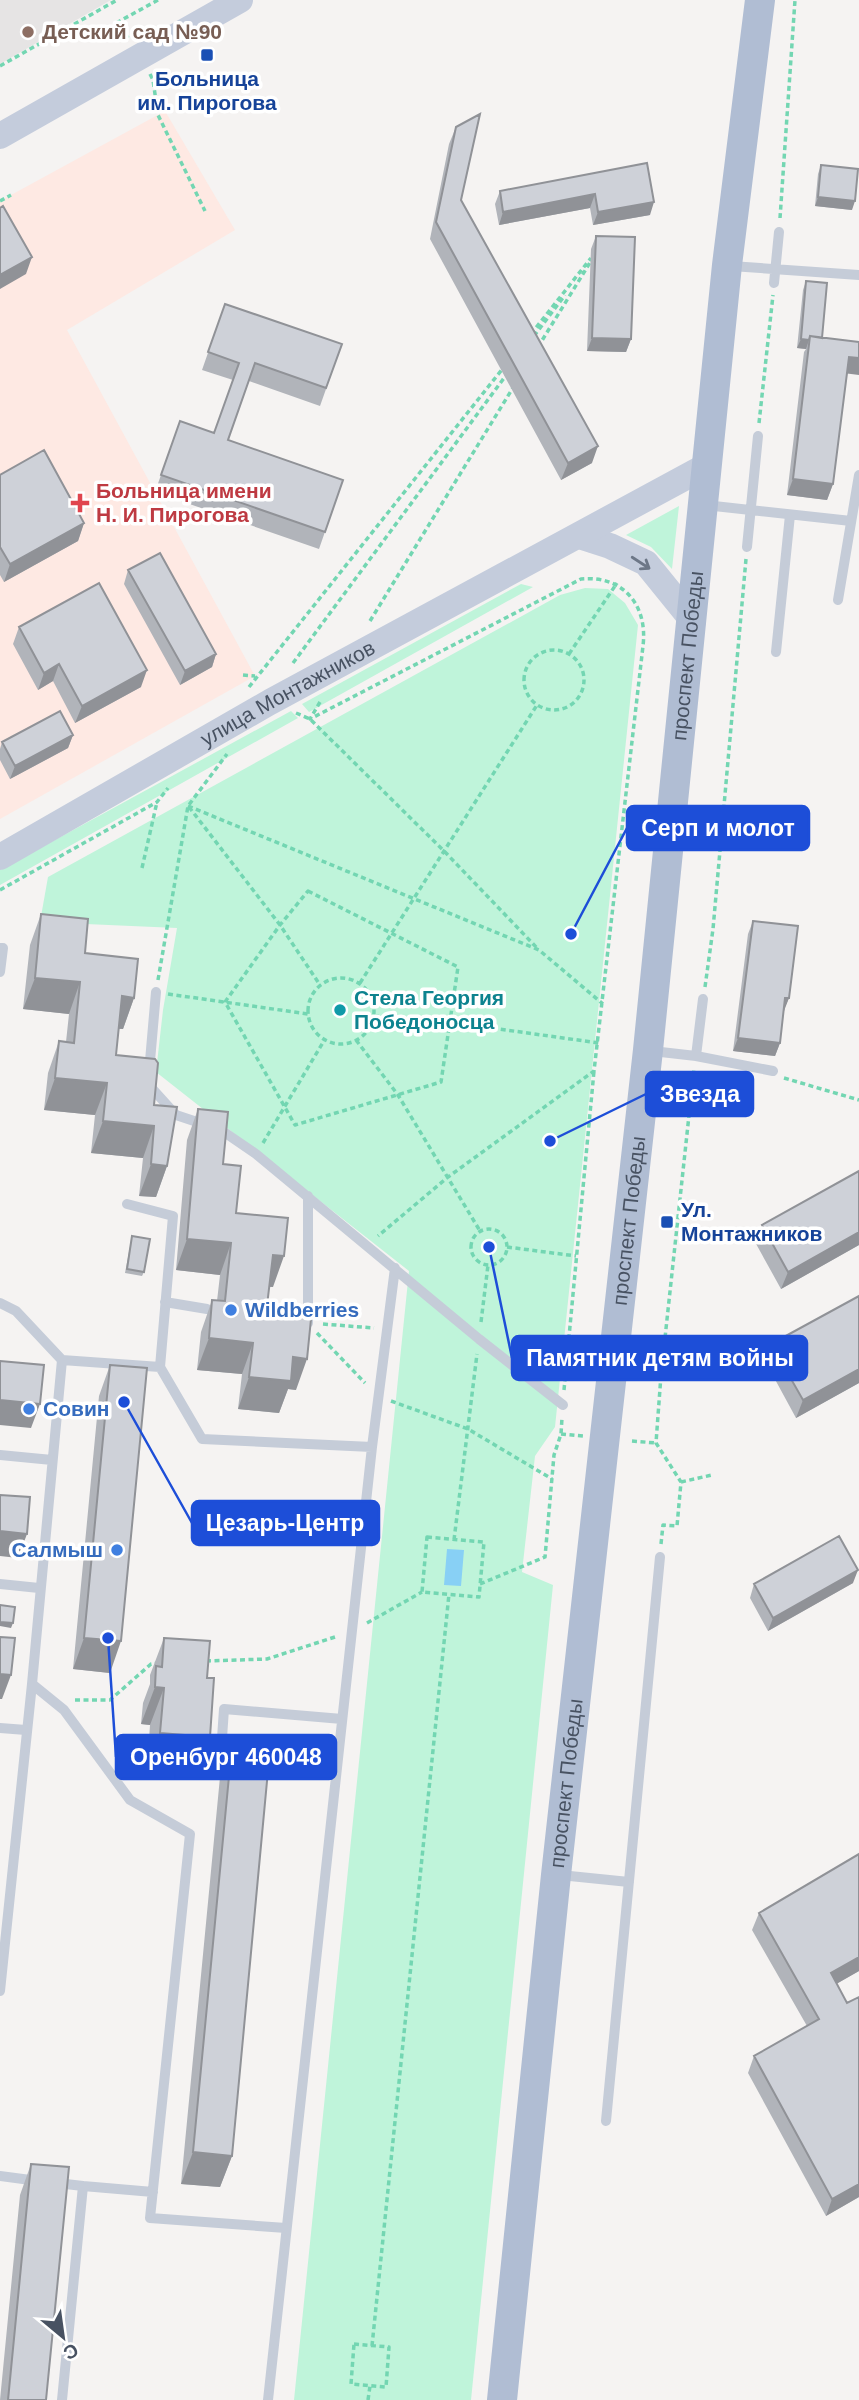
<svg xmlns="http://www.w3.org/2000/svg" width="859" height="2400" font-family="Arial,sans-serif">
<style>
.education{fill:#e6e4e4}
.medical{fill:#fee9e3}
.green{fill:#bff4da}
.water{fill:#88d0f5}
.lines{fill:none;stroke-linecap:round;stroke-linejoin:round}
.path{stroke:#73d6b2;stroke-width:3.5;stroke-dasharray:5 3.5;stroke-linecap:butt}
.lane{stroke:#c5ccd8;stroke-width:10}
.secondary{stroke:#c4ccdc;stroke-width:26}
.primary{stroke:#b0bdd3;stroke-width:30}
.wall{fill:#b1b4ba}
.shaded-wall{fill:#909297}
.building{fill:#ced1d8;stroke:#909297;stroke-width:2}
.oneway{stroke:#6d7787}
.education-dot{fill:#8d6e63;stroke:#fff;stroke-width:2.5}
.transit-dot{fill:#1a4fb4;stroke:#fff;stroke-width:2.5}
.health-dot{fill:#e0444e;stroke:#fff;stroke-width:2.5}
.culture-dot{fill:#0f9aa8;stroke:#fff;stroke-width:2.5}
.shop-dot{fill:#3f7fe0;stroke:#fff;stroke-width:2.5}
.labels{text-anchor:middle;stroke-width:7;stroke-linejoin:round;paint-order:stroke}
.education-label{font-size:21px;font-weight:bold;fill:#785e54;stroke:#fff;text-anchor:start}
.transit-label{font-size:21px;font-weight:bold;fill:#164399;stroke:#fff}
.health-label{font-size:21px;font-weight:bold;fill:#be3a42;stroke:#fff;text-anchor:start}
.street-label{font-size:21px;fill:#485262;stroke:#fff}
.culture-label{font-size:21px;font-weight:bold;fill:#0d838f;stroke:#fff;text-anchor:start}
.shop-label{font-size:21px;font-weight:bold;fill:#366cbe;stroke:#fff;text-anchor:start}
.leader{fill:none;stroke:#1d4ed8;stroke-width:2.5}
.callout-dot{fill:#1d4ed8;stroke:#fff;stroke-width:2.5}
.callout{fill:#1d4ed8;stroke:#1d4ed8;stroke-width:2.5}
.callout-label{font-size:23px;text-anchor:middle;font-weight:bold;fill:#fff}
</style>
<rect width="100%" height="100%" fill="#f5f3f2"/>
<path class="education" d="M0,0H111L0,64Z"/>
<path class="medical" d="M165,111L235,230L67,330L255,676L0,819V201Z"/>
<path class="green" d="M679,506L672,569L651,547L626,535Z
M521,584L533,587L309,712L302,704Z
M585,588L608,589L625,603L638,625L555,1427L535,1456L522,1572L553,1585L471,2400H294L409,1271L156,1072L163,1010L177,928L40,922L48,877L560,595Z
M291,711L298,718L0,885V870Z"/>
<path class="water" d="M447,1549L464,1550L461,1586L444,1585Z"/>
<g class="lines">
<path class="path" d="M128,38L118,22L158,0
M0,66L117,0
M150,74L153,80L158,115L205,211
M0,201L11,195
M780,218L795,0
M531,334L591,258
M534,336L565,295
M538,347L591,261
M759,423L773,295
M370,621L514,386
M524 680a30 30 0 1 1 60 0a30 30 0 1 1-60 0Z
M569,654L617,583
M293,663L507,374
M243,675L255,676
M249,687L504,367
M320,702L310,719L581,579C623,575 648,605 643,646L594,1071L448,1177L378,1236
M296,713L310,719L445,852L538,949
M188,806L539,950L603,1004
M189,807L280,925L320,985
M142,868L157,802
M0,890L157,802L168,788
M308,891L458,967L441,1082L295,1125L225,1002L280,925Z
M308 1011a33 33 0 1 1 66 0a33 33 0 1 1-66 0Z
M158,980L188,806L227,754
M360,983L537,705
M705,987L713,929L746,559
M168,994L308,1014
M374,1016L449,1022L599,1043
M356,1040L398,1095L480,1231
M784,1078L859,1100
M263,1143L325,1039
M471 1247a18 18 0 1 1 36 0a18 18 0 1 1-36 0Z
M507,1247L576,1256
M481,1322L488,1265
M323,1324L374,1328
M317,1333L365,1383
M564,1390L594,1071
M391,1401L468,1429L552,1479
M561,1434L583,1436
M632,1441L656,1443
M681,1482L712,1475
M427,1537L484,1542L479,1597L422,1592Z
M454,1540L477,1354
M661,1544L663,1525L677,1526L681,1482L656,1443L661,1375L694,1069
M480,1584L545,1557L554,1455L561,1434L562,1418
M367,1623L422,1592
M206,1661L267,1659L338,1636
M75,1700H110L151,1664L159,1663
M354,2344L389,2347L386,2387L351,2384Z
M372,2346L449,1594
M368,2400L370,2386"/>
<path class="lane" d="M731,266L859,275
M774,283L779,232
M705,505L851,521
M747,547L758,436
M838,600L859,475
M776,652L790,515
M0,948H3L0,972
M156,992L148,1084L176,1115L221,1130L256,1154L479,1339L563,1405
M652,1051L696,1056L773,1071
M696,1056L703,999
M308,1196V1323
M127,1204L173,1216L160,1367L202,1439L372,1447
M165,1302L207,1309
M0,1303L16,1311L62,1360L160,1367
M0,1455L52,1460
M0,1584L39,1588
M32,1684L64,1710L130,1800L190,1834L150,2218L286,2228
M0,1728L26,1730
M222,1738L224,1709L342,1719
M560,1875L629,1882
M0,1991L32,1684L62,1360
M606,2121L660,1557
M0,2176L38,2181
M57,2183L83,2186L62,2400
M83,2186L153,2192
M268,2400L372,1447L395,1268"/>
<g class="secondary">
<path d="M0,136L240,0"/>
<path d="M579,536L610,546L646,563L693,621"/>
<path id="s1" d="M0,857L270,702L708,465"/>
</g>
<path class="primary" id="s2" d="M502,2400L556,1875L648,1050L727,265L760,0"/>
</g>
<path class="wall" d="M456,127L461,200L592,463L561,480L430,239L449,144Z
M647,163L650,215L593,225L590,208L499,225L495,204L500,191Z
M821,165L852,210L815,206L818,174Z
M596,236L631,339L626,352L587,351L591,249Z
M806,281L822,338L846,374L833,484L827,500L787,495L804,352L806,349L797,348L803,290Z
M225,304L342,344L320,406L249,381L228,440L343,480L319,549L155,492L180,421L214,433L233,380L202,370Z
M0,475L84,523L78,541L4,582L0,575Z
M128,570L216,654L212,667L180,685L124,584Z
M19,627L141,687L75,723L53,681L38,690L13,644Z
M73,735L68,748L10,779L0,760V749L2,742Z
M41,914L134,998L123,1029H119L116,1055L154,1105L167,1166L156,1197L139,1196L143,1158L91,1153L95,1115L44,1110L48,1073L59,1041L66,1042L69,1014L23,1009L30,945Z
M753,921L789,998L783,1011L780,1043L775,1056L733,1051L748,934Z
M198,1109L223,1164L236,1213L273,1287H269L266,1314L296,1390L288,1389L279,1413L238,1409L242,1374L197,1370L201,1332L212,1300L217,1301L220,1275L176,1270L187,1140Z
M859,1171V1245L781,1289L755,1242L762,1225Z
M132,1236L144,1272L142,1276L125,1273Z
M859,1296V1383L796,1418L765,1361L771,1344Z
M110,1365V1673L73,1669L99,1396Z
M853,1583L768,1631L750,1598L754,1584Z
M164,1638L196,1774L147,1770L150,1725L141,1724L143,1703L150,1684V1675Z
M232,1745V2156L220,2187L181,2184L220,1777Z
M859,1854V1971L836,1984L859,2197L826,2216L748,2073L754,2056L807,2026L752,1930L759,1913Z
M31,2164L46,2400H0L20,2195Z"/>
<path class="shaded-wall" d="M595,194L590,208L499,225L503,212Z
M818,197L855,201L852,210L815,206Z
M654,202L650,215L593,225L598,212Z
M32,257L26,274L0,289V275Z
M592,338L631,339L626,352L587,351Z
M801,339L809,340L806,349L797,348Z
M849,357L859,358V375L843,373Z
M598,446L592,463L561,480L568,463Z
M793,479L833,484L827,500L787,495Z
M84,523L78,541L4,582L10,564Z
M216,654L212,667L180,685L185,671Z
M59,664L53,681L38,690L44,673Z
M147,670L141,687L75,723L82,706Z
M73,735L68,748L10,779L15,766Z
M35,978L80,982L69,1014L23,1009Z
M122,996L134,998L123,1029L111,1028Z
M785,998H789L784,1011H780Z
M738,1038L780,1043L775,1056L733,1051Z
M55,1078L107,1083L95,1115L44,1110Z
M103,1121L154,1126L143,1158L91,1153Z
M151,1164L167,1166L156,1197L139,1196Z
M859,1232V1245L781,1289L788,1272Z
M187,1239L231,1243L220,1275L176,1270Z
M273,1255L284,1256L273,1287L261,1286Z
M209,1338L253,1343L242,1374L197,1370Z
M293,1357L307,1359L296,1390L288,1389L279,1413L238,1409L249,1377Z
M859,1369V1383L796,1418L803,1400Z
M0,1400L40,1404L31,1428L0,1425Z
M0,1531L27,1534L18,1558L0,1556Z
M858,1570L853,1583L768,1631L773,1618Z
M0,1622L13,1623L11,1628L0,1626Z
M84,1638L121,1641L110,1673L73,1669Z
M0,1674L11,1675L2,1699H0Z
M155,1687L164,1688L150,1725L141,1724Z
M160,1733L210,1737L196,1774L147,1770Z
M859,1957V1971L824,1991L831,1973Z
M193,2152L232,2156L220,2187L181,2184Z
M859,2184V2197L826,2216L832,2199Z"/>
<path class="building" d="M480,114L461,200L598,446L568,463L436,222L456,127Z
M647,163L654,202L598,212L595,194L503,212L500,191Z
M821,165L858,169L855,201L818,197Z
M3,206L32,257L0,275V208Z
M596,236L635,237L631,339L592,338Z
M806,281L827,283L822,338L810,336L809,340L801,339Z
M225,304L342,344L326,388L255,363L228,440L343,480L325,532L161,475L180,421L214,433L239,363L208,352Z
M810,336L859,342V358L849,357L833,484L793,479Z
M44,450L84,523L10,564L0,547V475Z
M160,553L216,654L185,671L128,570Z
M99,583L147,670L82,706L59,664L44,673L19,627Z
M60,711L73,735L15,766L2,742Z
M41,914L88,919L85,953L138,959L134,998L122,996L116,1055L155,1059L158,1063L154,1105L177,1107L167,1166L151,1164L154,1126L103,1121L107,1083L55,1078L59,1041L74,1043L80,982L35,978Z
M753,921L798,926L789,998H785L780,1043L738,1038Z
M198,1109L228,1112L223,1164L241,1166L236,1213L288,1218L284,1256L273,1255L266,1314L311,1319L307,1359L293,1357L291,1381L249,1377L253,1343L209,1338L212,1300L225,1301L231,1243L187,1239Z
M859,1171V1232L788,1272L762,1225Z
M132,1236L150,1239L144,1272L127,1269Z
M859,1296V1369L803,1400L771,1344Z
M0,1361L44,1365L40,1404L0,1400Z
M110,1365L147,1368L121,1641L84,1638Z
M0,1495L30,1497L27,1534L0,1531Z
M839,1536L858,1570L773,1618L754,1584Z
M0,1605L15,1607L13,1623L0,1622Z
M0,1637L15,1638L11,1675L0,1674Z
M164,1638L210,1641L207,1678H214L210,1737L160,1733L164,1688L155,1687L156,1666L162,1667Z
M232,1745L270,1749L232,2156L193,2152Z
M859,1854V1957L831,1973L847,2003L859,1997V2184L832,2199L754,2056L819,2019L759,1913Z
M31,2164L69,2167L46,2400H8Z"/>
<defs><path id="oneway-shaft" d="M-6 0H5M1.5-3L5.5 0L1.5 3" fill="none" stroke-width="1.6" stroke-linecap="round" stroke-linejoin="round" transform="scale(1.75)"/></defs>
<use class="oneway" href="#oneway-shaft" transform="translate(641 563) rotate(33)"/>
<circle class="education-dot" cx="28" cy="32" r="7"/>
<g class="transit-dot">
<rect x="200" y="48" width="14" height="14" rx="3.5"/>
<rect x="660" y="1215" width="14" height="14" rx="3.5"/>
</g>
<path class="health-dot" d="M76.5 492.5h7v7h7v7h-7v7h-7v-7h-7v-7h7z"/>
<circle class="culture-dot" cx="340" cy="1010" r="7"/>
<g class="shop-dot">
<circle cx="231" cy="1310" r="7"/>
<circle cx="29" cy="1409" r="7"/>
<circle cx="117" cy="1550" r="7"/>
</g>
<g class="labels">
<g class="education-label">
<text x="42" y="39">Детский сад №90</text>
</g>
<g class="transit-label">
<text x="207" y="86">Больница<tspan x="207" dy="24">им. Пирогова</tspan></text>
<text x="681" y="1217" text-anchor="start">Ул.<tspan x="681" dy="24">Монтажников</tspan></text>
</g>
<g class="health-label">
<text x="96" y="498">Больница имени<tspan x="96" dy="24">Н. И. Пирогова</tspan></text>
</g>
<g class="street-label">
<text dy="7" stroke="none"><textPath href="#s2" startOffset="1754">проспект Победы</textPath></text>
<text dy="7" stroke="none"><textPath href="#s1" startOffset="331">улица Монтажников</textPath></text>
<text dy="7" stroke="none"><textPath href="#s2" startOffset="1186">проспект Победы</textPath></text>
<text dy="7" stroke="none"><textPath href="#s2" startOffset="620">проспект Победы</textPath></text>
</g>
<g class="culture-label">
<text x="354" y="1005">Стела Георгия<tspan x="354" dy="24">Победоносца</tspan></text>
</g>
<g class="shop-label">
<text x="245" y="1317">Wildberries</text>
<text x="43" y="1416">Совин</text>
<text x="103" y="1557" text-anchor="end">Салмыш</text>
</g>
</g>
<path class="leader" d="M571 934L627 828M550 1141L646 1094M489 1247L512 1358M124 1402L192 1523M108 1638L116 1757"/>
<g class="callout-dot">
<circle cx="571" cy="934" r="7"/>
<circle cx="550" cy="1141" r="7"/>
<circle cx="489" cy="1247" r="7"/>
<circle cx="124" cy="1402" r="7"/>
<circle cx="108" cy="1638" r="7"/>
</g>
<g class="callout">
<rect x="627" y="806" width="182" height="44" rx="7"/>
<rect x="646" y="1072" width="107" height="44" rx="7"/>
<rect x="512" y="1336" width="295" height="44" rx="7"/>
<rect x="192" y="1501" width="187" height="44" rx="7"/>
<rect x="116" y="1735" width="220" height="44" rx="7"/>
</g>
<g class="callout-label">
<text x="718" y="836">Серп и молот</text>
<text x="700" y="1102">Звезда</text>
<text x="660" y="1366">Памятник детям войны</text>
<text x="285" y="1531">Цезарь-Центр</text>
<text x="226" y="1765">Оренбург 460048</text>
</g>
<g transform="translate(63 2337) rotate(151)" stroke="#ffffff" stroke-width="5" paint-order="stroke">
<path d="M0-5L12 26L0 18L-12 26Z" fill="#485262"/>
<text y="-10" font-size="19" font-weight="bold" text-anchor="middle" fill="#485262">С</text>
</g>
</svg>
